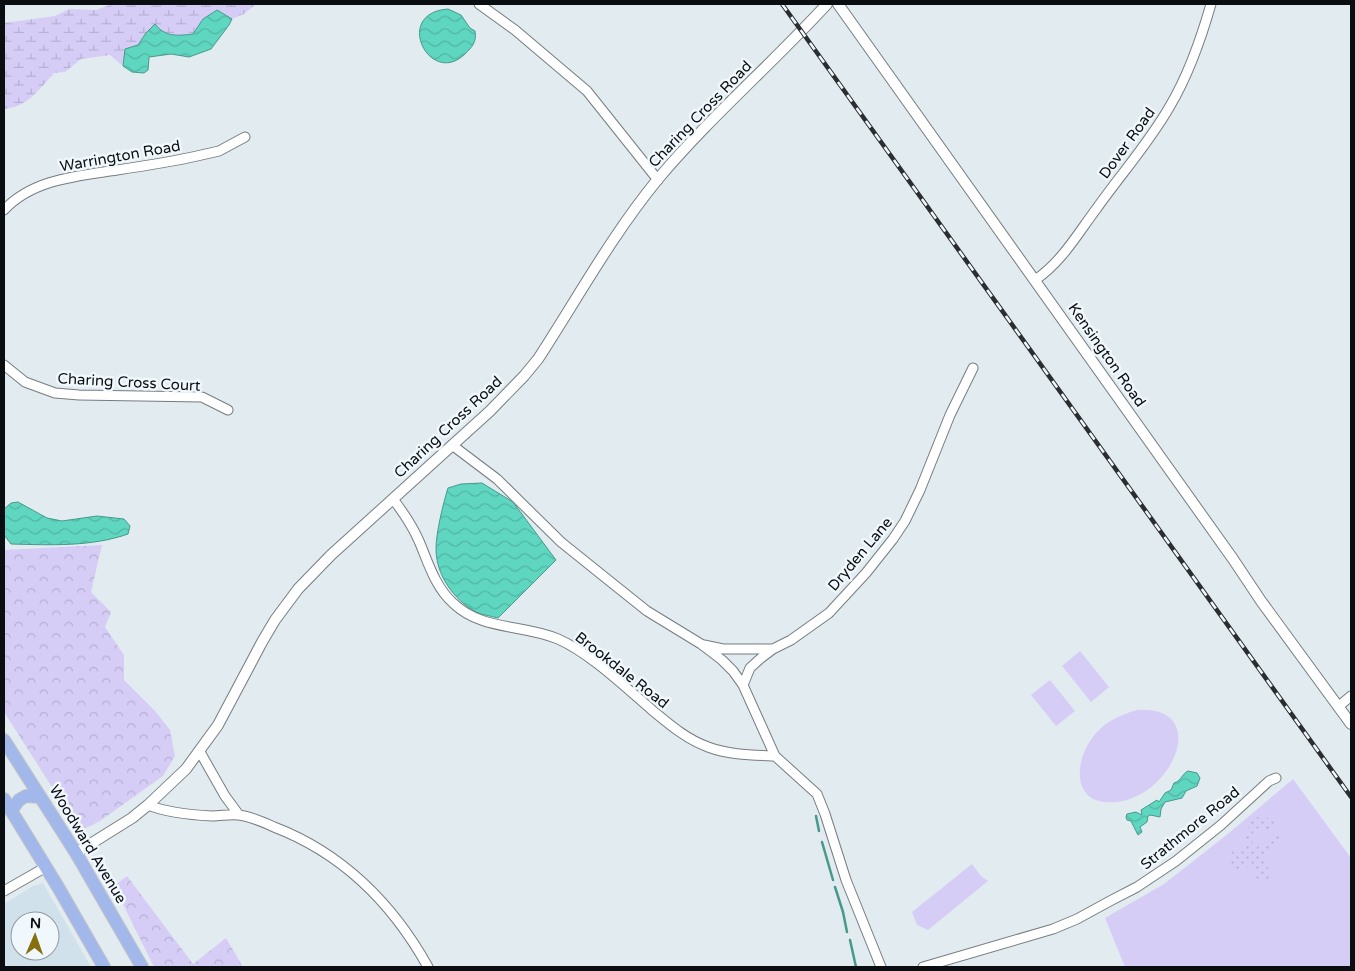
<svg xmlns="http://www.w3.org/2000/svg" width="1355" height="971" font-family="'Varela Round',sans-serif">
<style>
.built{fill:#d1e1eb;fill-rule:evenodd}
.grass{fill:#d6cdf7}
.forest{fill:url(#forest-crowns)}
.wetland{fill:url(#wetland-marsh)}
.park{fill:url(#park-dots)}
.water{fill:url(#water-waves);stroke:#469a8b}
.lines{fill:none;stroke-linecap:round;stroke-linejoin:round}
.stream{stroke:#469a8b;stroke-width:2.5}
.minor-casing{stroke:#757d81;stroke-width:11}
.tertiary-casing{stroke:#757d81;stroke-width:12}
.primary-casing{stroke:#c4c5c6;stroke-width:14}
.minor{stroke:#fff;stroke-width:9}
.tertiary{stroke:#fff;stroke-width:10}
.primary{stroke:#a3b8ea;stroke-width:12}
.rail-casing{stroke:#2b2e31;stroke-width:4.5}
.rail{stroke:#f0f8fd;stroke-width:2.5;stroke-dasharray:8;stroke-linecap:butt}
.labels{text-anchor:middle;stroke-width:5;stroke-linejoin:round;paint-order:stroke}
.street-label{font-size:15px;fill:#0b0e10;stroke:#f0f8fd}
</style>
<defs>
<pattern id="forest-crowns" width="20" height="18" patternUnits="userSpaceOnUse" patternTransform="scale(1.25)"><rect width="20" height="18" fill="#d6cdf7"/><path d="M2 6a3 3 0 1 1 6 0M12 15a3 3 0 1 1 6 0" fill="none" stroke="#b6afd3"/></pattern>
<pattern id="wetland-marsh" width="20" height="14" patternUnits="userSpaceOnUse" patternTransform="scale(1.25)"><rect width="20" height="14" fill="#d6cdf7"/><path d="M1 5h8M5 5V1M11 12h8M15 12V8" fill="none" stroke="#b6afd3"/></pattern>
<pattern id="park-dots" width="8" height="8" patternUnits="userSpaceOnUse" patternTransform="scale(1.25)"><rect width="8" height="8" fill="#d6cdf7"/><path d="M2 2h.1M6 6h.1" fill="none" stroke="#b6afd3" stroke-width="1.8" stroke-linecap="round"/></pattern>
<pattern id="water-waves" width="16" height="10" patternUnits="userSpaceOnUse" patternTransform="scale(1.25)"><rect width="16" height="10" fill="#5fd6c0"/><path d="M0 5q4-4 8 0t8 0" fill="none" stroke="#51b6a4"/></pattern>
</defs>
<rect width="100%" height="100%" fill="#e2ebf0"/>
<path class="built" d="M43,883L91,967H4V904L33,886ZM20,921H50V951H20Z"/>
<path class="grass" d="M1080,651L1109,687L1091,702L1062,666Z
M1050,680L1075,711L1056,726L1031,695Z
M1137,710C1212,705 1173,797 1116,802C1067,807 1074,753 1100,729C1110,719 1124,714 1137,710Z
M1293,779L1351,858V967H1125L1105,918L1164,884L1229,833Z
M972,864L981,876L988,881L928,930L917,925L912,912Z"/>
<path class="forest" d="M102,545L91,592L111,612L105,627L124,655V680L155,711L170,730L175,756L163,776L100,821L80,831L4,712V550Z
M127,876L193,964L226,938L243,967H154L114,886Z"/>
<path class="wetland" d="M112,4H256L244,14L232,19L217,10L203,19L193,34C176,36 167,38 155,24L146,33L138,45L125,49L123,66L110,55L81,59L65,72L54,73C39,90 27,107 4,109V23L55,16L69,9L96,10Z"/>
<path class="park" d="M1252,817L1274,818L1277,824L1271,831L1261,828L1255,829L1252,835L1255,838L1251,845V852L1254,851L1258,846L1263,845L1277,835L1281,839L1280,843L1265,856L1264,861L1271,872L1267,881H1258L1255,877V872L1250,866L1239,871L1229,861V856L1233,851L1242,849L1246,843L1240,839L1242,835L1247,834L1249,831L1247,825Z"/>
<path class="water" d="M448,9L461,15L470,28L475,31C477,42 472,47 465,54C430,88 392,13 448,9Z
M217,10L232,19L229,25L211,49L189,57L171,54L149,57L148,70L144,73L132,72L123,66L125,49L138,45L146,33L155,24C165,37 177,36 193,34L203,19Z
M482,483L513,502L556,560L498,618C491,616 482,615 476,612C454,600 436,575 436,549C436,533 443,504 448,488L461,484Z
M18,502L47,518L62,521L97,516L124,519L130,526L128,534C91,547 50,545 11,544L4,535V509L11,503Z
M1188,771L1197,773L1200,778L1197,786L1186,791L1182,798L1165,802L1161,809L1160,817L1150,815L1148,816L1147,822L1140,827L1142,832L1138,835L1131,821L1127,820L1126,817L1127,814L1136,812L1142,815L1141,810L1157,800L1159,802L1165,793L1171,790L1174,783C1181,781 1182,774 1188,771Z"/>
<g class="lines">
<path class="stream" d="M816,816L819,831
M822,842L833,880
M835,887L843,912L847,932
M850,940L856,967"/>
<defs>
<path id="minor" d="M479,4L515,30L587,91L658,180
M4,210C33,179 78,176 117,170C144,166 171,162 197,156L219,151L245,137
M1035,280C1062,262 1078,233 1097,208C1121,174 1149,143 1170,106C1189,74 1201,39 1211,4
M4,365L25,382L55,393L79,395L202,397L228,410
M452,445L497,479L561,542L602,575L647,611L701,644L722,660L733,671L743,685L775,756L817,794L825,814L846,880L881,967
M393,499C403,512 412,525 419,541C428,562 435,587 453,603C482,631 523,624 558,639C590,653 625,687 652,710C669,724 686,739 708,747C729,755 753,755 775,756
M704,645L723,649H773
M743,685L750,668L761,658L773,649L791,640L829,613L866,573L893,539L905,521L920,490L950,415L973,368
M1339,706L1351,696
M200,752L225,796L239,815
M148,805C168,813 191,815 212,816C221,816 230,814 238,815C250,816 263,822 274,827C342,853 393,904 428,967
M4,891L46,867
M923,967L1053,929L1077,919L1110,901L1137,887L1176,861L1221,825L1269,781L1276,778"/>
<path id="tertiary" d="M838,4L1233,559L1261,601L1351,724
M76,853L132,818L148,805L186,769L218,725L262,642L275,620L298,589L331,555L490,411L524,376L538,359C577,299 612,235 658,179C710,117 772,64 827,4"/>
<path id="primary" d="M4,740L76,853L142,967
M4,799L58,887L104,967
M11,811L19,800L26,796L40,797"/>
</defs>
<use href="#minor" class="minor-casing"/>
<use href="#tertiary" class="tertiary-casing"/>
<use href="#primary" class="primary-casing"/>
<use href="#minor" class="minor"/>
<use href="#tertiary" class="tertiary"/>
<use href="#primary" class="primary"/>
<defs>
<path id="rail" d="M782,4L1351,797"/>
</defs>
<use href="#rail" class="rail-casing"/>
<use href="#rail" class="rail"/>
</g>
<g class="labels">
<g class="street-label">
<text transform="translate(700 114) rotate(-46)" y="5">Charing Cross Road</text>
<text transform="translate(1127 143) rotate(-54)" y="5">Dover Road</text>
<text transform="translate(120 156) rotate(-10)" y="5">Warrington Road</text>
<text transform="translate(1107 355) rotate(55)" y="5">Kensington Road</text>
<text transform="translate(129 382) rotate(3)" y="5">Charing Cross Court</text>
<text transform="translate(448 427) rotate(-43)" y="5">Charing Cross Road</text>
<text transform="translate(860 554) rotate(-50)" y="5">Dryden Lane</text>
<text transform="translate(622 670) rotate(38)" y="5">Brookdale Road</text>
<text transform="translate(1190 828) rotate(-39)" y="5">Strathmore Road</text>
<text transform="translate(88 844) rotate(59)" y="5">Woodward Avenue</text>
</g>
</g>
<rect width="1355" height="971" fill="none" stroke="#0b0e10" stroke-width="10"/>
<g transform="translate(35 936) rotate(2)"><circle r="24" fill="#f0f8fd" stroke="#949a9e"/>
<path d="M0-4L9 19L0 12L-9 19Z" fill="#876f0e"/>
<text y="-8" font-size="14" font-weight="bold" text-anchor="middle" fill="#0b0e10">N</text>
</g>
</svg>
